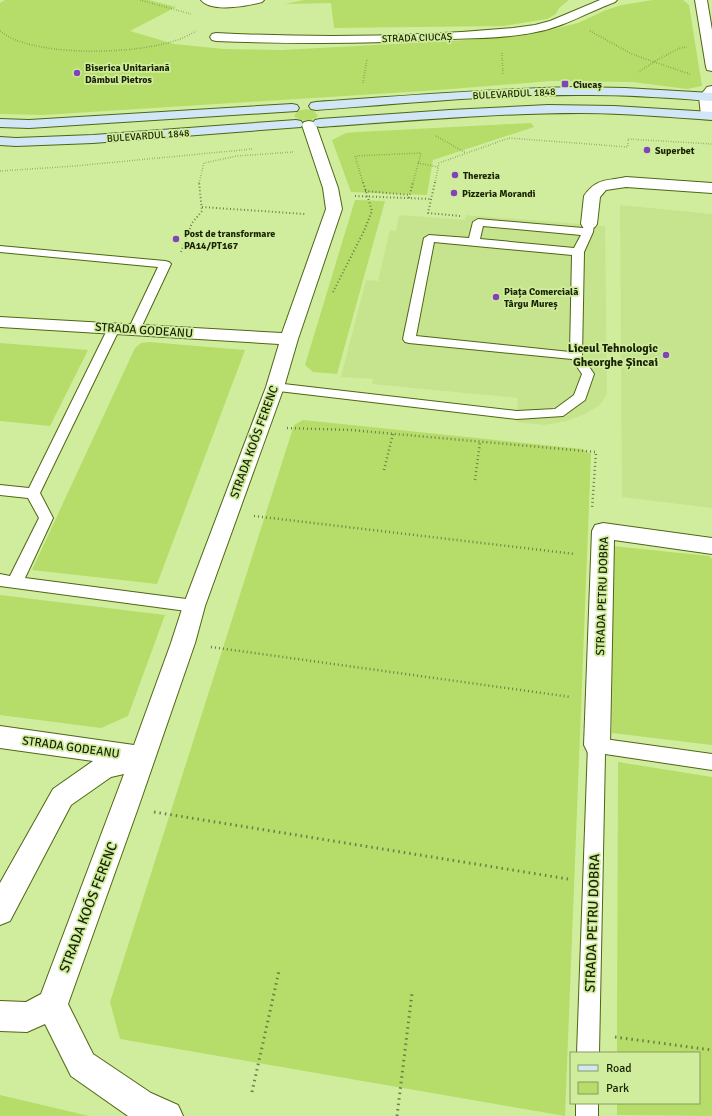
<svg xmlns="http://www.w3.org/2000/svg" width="712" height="1116" font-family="Signika,sans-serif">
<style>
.built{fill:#c6e48d}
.green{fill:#b6dc69}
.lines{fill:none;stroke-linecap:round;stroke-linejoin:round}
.lane-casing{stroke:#4f6614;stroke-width:2}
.street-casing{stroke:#4f6614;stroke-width:2}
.secondary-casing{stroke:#4f6614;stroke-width:2}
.path-far3{stroke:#6c7e49;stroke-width:1.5;stroke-dasharray:0.5 2;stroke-linecap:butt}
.path-far2{stroke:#6c7e49;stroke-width:2;stroke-dasharray:1 2.5;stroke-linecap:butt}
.path-far1{stroke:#6c7e49;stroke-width:2.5;stroke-dasharray:1 3;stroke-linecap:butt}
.path{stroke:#6c7e49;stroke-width:3;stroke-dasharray:1.5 4;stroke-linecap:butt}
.lane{fill:#fff;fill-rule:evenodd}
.street{fill:#fff;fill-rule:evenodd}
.secondary{fill:#d1e6f7;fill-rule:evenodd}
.poi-dot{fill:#8043b9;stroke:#d0ed9d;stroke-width:1.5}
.labels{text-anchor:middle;stroke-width:3.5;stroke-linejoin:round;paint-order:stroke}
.far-street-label{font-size:10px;fill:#192203;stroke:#d0ed9d}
.far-poi-label{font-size:10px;font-weight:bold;fill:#192203;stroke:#d0ed9d;text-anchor:start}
.street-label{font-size:12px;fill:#192203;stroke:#d0ed9d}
.poi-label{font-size:12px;font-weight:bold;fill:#192203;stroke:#d0ed9d;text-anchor:end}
.near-street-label{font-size:14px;fill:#192203;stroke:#d0ed9d}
</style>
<rect width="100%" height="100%" fill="#d0ed9d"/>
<path class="built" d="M620,205L712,214V508L622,497Z
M399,215L465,220L466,215L605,226L607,394L600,405L585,414L567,421L544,425L516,422L518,398L372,384L373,379L341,377L366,280L378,281L390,230L396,231Z"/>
<path class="green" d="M5,0H149L176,7L130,31L174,44L224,49L282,50L485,39L550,30L578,23L606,10L622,5L653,0H683L689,5L702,86L687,89L633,82L551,81L439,90L43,115L0,114V3Z
M304,0H569L559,8L556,14L547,19L503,26L334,28L331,3L285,4Z
M306,109L314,111L318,116C312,122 300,122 294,116L298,111Z
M531,123L534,127L433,160L427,195L351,192L332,140L346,133L358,132Z
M355,200L385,201L337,374L313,372L305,365Z
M149,342L245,350L157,584L32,570L135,348L141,343Z
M0,343L88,350L50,426L0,421Z
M303,420L582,449L591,454L565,1116L120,1039L110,1002L294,425Z
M613,546L709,556L712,559V745L612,733Z
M0,595L165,615L128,716L101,728L0,715Z
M618,762L712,777V1116L617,1115V1103H699V1053H617Z
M0,1095L89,1116H0Z"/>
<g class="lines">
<defs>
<path id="lane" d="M478,219L583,228L585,222H593L594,224L593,232L584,252L582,356L594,374L585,400L563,416L517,419L270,390L269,387L270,384L275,383L517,411L555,409L574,395L582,374L572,359L409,343L405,342L403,339L424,238L429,235L469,238L473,222ZM483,226L581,235L574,248L480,239ZM434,242L572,255L570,352L416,336Z
M0,246L165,261L169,262L171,264L140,330L138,333H130L128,330L158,267L0,252Z
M114,324L118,325L120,328L40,493L53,518L25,578L194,600L200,602L202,606L200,610L194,612L0,586V574L10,576L39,518L28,498L0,495V485L29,488L108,328L110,325Z
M597,738L712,754V770L605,754L599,1053H577L588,745L591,740Z
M576,1103H598V1116H576Z"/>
<path id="street" d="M201,0H264L262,2C248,6 211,13 201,0Z
M600,0H617L615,2C588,12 564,27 536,32C509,38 480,38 452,39C373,44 295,44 216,41L212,40L210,37L212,34L216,33C315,38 414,37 513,28L535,25L550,21Z
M695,0H707L712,30V71L707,70L706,67Z
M712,86V118H703L701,115L699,97L707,87Z
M309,121L314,122L316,125L338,188L342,209L298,339L284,387L205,606L195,643L138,808L68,1004L93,1054L151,1093L178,1105L183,1116H128L71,1076L45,1024L27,1032L0,1031V1001L26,1002L41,994L124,774L111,777L71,805L10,921L0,925V883L53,789L93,761L0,748V726L134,745L171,643L183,606L266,387L279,344L0,327V317L282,333L326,209L323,188L302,125L304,122Z
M626,177L712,183V193L626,187L606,190L600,197L597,224L595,227L589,229L583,227L581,224L584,196C596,178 607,181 626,177Z
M603,523L712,538V554L614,540L610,745L606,753L597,756L588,753L584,745L592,531L595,525Z"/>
<path id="secondary" d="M573,87L625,88L712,93V101C672,98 631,95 591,95C499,94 407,103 316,110L311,109L309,106L311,103L316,102C402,96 487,89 573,87Z
M292,104L297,105L299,108L297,111L29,128L0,127V119L29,120Z
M548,105L614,106L712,112V120C669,117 625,113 581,113C494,113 407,121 320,127L315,126L313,123L315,120L320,119L450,110Z
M296,120L301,121L303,124L301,127L93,143L16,146L0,145V137L16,138L93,135Z"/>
</defs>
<use href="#lane" class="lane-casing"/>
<use href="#street" class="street-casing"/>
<use href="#secondary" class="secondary-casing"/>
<path class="path-far3" d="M140,0L191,14
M0,31C5,34 10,38 16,40C56,56 140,54 180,39C185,37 191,34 196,31
M590,31L632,54L654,62L638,72
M502,53L503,74
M655,61L680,48L687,47
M654,62L690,74
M363,83L367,59
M436,136L466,153
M418,163L438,167
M0,171L75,166L252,149
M199,183L204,163L237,156L293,152
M363,183L355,156L421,153L413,183
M435,183L439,163L509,138L628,147V139L712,144"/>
<path class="path-far2" d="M435,182L428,213L460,216
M365,191L410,195
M355,196L431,199
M409,198L413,182
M202,207L305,214
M181,252L192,223L202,211L199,182
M333,292L364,231L372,211L363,182"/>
<path class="path-far1" d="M287,428L351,430L596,452L592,509
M384,470L393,434
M475,480L480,442
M254,516L575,554
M211,647L571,697"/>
<path class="path" d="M154,812L568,879
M615,1037L712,1050
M252,1092L279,971
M397,1116L412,993"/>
<use href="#lane" class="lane"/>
<use href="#street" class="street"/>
<use href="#secondary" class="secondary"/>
</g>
<g class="poi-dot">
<circle cx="77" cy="73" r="4"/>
<rect x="561" y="80" width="8" height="8" rx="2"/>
<circle cx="647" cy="150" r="4"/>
<circle cx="455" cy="175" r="4"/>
<circle cx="454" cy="193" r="4"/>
<circle cx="176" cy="239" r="4"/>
<circle cx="496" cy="297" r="4"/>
<circle cx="666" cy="355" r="4"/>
</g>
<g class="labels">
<g class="far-street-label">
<text transform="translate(417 37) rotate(-2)" y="4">STRADA CIUCAȘ</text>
<text transform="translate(514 93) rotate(-3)" y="4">BULEVARDUL 1848</text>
<text transform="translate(148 135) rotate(-4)" y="4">BULEVARDUL 1848</text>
</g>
<g class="far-poi-label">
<text x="85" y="71">Biserica Unitariană<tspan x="85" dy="12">Dâmbul Pietros</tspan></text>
<text x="573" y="88">Ciucaș</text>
<text x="655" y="154">Superbet</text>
<text x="463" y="179">Therezia</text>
<text x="462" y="197">Pizzeria Morandi</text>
<text x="184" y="237">Post de transformare<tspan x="184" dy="12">PA14/PT167</tspan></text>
<text x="504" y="295">Piața Comercială<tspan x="504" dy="12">Târgu Mureș</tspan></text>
</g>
<g class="street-label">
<text transform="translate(144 330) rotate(4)" y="4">STRADA GODEANU</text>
<text transform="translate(254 442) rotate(-70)" y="4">STRADA KOÓS FERENC</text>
<text transform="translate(602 596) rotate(-88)" y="4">STRADA PETRU DOBRA</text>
<text transform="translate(71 747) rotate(8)" y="4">STRADA GODEANU</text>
</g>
<g class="poi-label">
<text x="658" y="352">Liceul Tehnologic<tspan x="658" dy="14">Gheorghe Șincai</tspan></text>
</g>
<g class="near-street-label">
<text transform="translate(88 907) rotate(-69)" y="5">STRADA KOÓS FERENC</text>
<text transform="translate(592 923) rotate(-88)" y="5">STRADA PETRU DOBRA</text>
</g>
</g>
<rect x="570" y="1052" width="130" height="52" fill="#d0ed9d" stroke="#879c5f"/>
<rect x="578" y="1065" width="20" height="6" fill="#d1e6f7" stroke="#879c5f"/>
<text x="606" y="1072" font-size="12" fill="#192203">Road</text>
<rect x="578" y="1082" width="20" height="12" fill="#b6dc69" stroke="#879c5f"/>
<text x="606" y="1092" font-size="12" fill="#192203">Park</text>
</svg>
